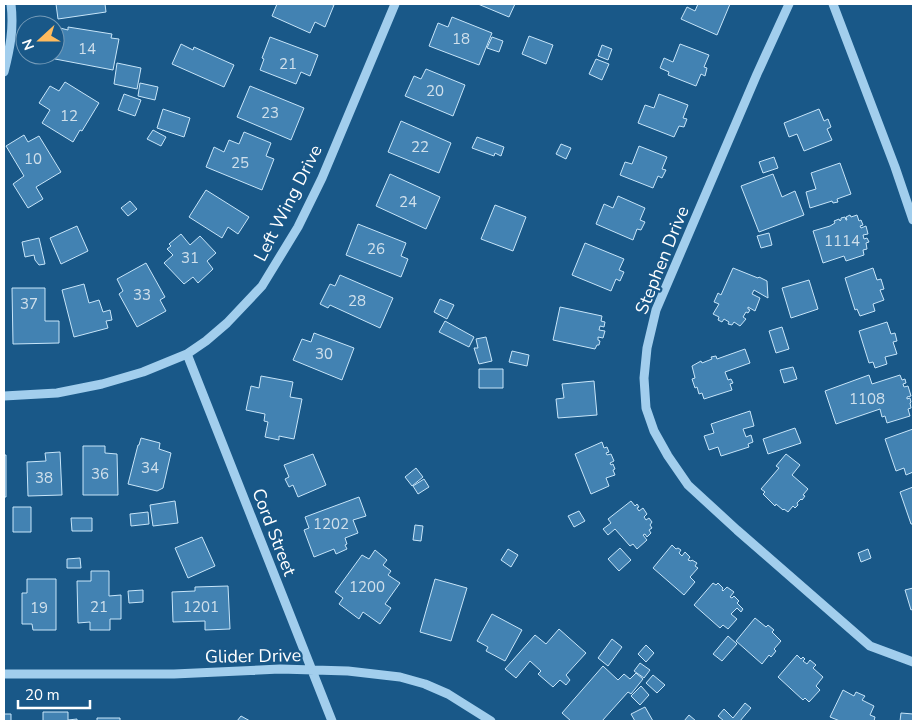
<svg xmlns="http://www.w3.org/2000/svg" width="917" height="725" font-family="'Nunito Sans',sans-serif">
<style>
.building{fill:#4282b2;stroke:#c7e5f9}
.lines{fill:none;stroke-linecap:round;stroke-linejoin:round}
.minor{stroke:#a2ceed;stroke-width:9}
.labels{text-anchor:middle;stroke-width:4.5;stroke-linejoin:round;paint-order:stroke}
.number-label{font-size:15px;fill:#d0e0ec}
.street-label{font-size:18px;fill:#fff;stroke:#195888}
</style>
<rect width="100%" height="100%" fill="#195888"/>
<path class="building" d="M56,4H105L106,12L58,19Z
M276,4H329L334,5L325,27L315,22L310,33L272,16L277,4Z
M478,4H515L509,17Z
M698,4H730L717,35L681,19L687,7L695,11Z
M452,17L492,33L479,65L429,46L438,23L448,27Z
M68,27L112,34L111,38L119,39L113,70L55,59L60,28L68,30Z
M529,36L553,45L546,64L522,54Z
M270,37L318,55L310,76L301,72L296,84L260,70L264,59L262,58Z
M492,37L503,41L499,52L487,48Z
M181,44L193,50L194,47L234,65L224,87L172,64Z
M680,44L709,55L704,67L707,68L705,76L701,74L696,86L668,75L669,72L660,68L664,58L673,62Z
M602,45L612,49L608,60L598,56Z
M596,59L609,64L602,80L589,74Z
M117,63L141,68L137,89L114,84Z
M426,69L465,85L453,116L405,96L414,76L421,79Z
M65,82L99,103L82,131L80,130L73,142L42,123L50,110L39,103L50,86L59,91Z
M140,83L158,87L155,100L138,96Z
M250,86L304,108L291,140L237,117Z
M124,94L141,100L135,116L118,110Z
M659,94L688,105L683,118L687,119L684,127L679,126L674,137L638,123L645,105L654,108Z
M163,109L190,118L184,137L157,128Z
M819,109L824,121L828,119L831,127L827,129L832,140L804,151L797,134L789,137L784,123Z
M401,121L451,143L439,173L388,152Z
M153,130L166,137L161,146L147,139Z
M244,132L271,143L266,156L274,159L262,190L206,167L214,147L224,152L229,140L239,144Z
M24,135L28,142L39,136L61,172L36,187L43,199L28,208L13,184L24,176L6,146Z
M477,137L504,147L501,156L495,153L494,156L472,148Z
M561,144L571,148L566,159L556,154Z
M639,146L667,157L662,169L666,170L662,178L658,176L653,188L620,175L625,162L632,164Z
M774,157L778,168L763,173L759,162Z
M840,163L851,194L837,199L838,202L833,203L832,201L810,208L806,192L816,189L811,173Z
M390,174L440,197L426,229L376,206Z
M773,174L782,197L795,191L804,215L759,232L741,186Z
M206,190L249,217L238,234L228,227L222,238L189,217Z
M618,196L645,208L640,220L645,222L641,230L637,229L633,240L596,224L604,204L613,208Z
M130,201L137,209L128,216L121,208Z
M495,205L526,217L513,251L481,239Z
M850,215L851,217L857,215L859,221L861,220L863,225L860,226L861,228L866,226L868,234L863,235L864,239L867,238L869,242L866,243L867,249L863,250L864,255L846,261L844,256L823,263L813,231L830,226L835,223L834,221L839,219L840,221L841,220V218L845,217L846,220H847L846,217Z
M358,224L406,243L401,256L408,259L401,277L346,255Z
M77,226L88,251L61,264L50,238Z
M769,233L772,245L761,248L757,236Z
M181,234L190,245L200,236L216,253L207,261L213,269L198,283L193,277L184,284L164,263L173,255L167,249L171,246L169,244Z
M39,238L45,264L39,265L35,260L34,255L25,257L22,242Z
M585,243L624,259L619,270L624,272L620,281L616,279L611,291L572,275Z
M146,263L165,297L160,300L166,311L137,327L119,294L123,291L117,279Z
M733,268L758,278L759,277L767,281L768,298L754,290L752,294L760,298L755,311L748,307V309L750,310L748,313L746,312L743,317L746,319L740,326L734,322L732,325L728,324L729,322L724,319L722,322L718,320L719,317L713,314L719,304L714,302L718,293L721,295Z
M873,268L877,280L881,279L884,289L880,290L884,300L873,304L875,311L860,316L857,309L855,310L845,278Z
M340,275L393,298L380,328L330,305L328,308L320,304L330,284L335,286Z
M809,280L818,309L791,318L782,288Z
M84,284L89,303L99,300L103,312L110,310L112,320L106,321L108,328L74,337L62,290Z
M12,288H45V321H59V343L13,344Z
M440,299L454,305L447,319L434,312Z
M560,307L602,316L601,321L605,322L604,327L600,326L599,330L605,331L603,338L598,337V340L600,341L599,345H597L595,349L553,340Z
M445,321L474,337L469,347L439,332Z
M887,322L891,334L895,333L897,341L893,342L897,354L885,357L887,364L875,368L873,362L869,363L859,331Z
M782,327L789,349L776,353L769,331Z
M314,333L354,348L342,380L293,360L302,339L311,342Z
M486,337L492,361L479,364L474,348H478L476,339Z
M745,349L750,363L725,372L728,380L731,379L733,383L730,384L732,390L704,399L702,393L699,394L697,387L695,388L692,379L695,378L692,366L701,361L702,363L712,359L711,357L716,356L717,359Z
M512,351L529,355L527,366L509,362Z
M793,367L797,379L784,383L780,370Z
M479,369H503V388H479Z
M869,375L872,384L900,375L902,380L905,379L906,383L903,384L904,387L908,386L911,396L907,397V399L910,398L911,402L910,403L911,408L908,409L910,416L887,423L885,416L882,417L880,409L836,424L825,391Z
M261,376L293,382L290,397L302,399L294,439L279,436V440L265,437L268,422L264,421L265,414L246,410L251,386L259,388Z
M594,381L597,415L558,418L556,399L564,398L562,384Z
M750,411L754,426L743,429L746,437L751,435L753,442L748,444L749,447L721,456L718,447L709,450L704,436L714,433L711,424Z
M795,428L801,443L768,454L763,439Z
M913,429V472L906,475L904,468L896,471L885,439Z
M141,438L160,443L159,449L171,453L163,488L157,491L128,484L138,445H139Z
M602,442L604,448L607,447L609,452L606,453L607,455L611,454L614,461L610,463L611,465L613,464L615,469L613,470L615,475L606,478L609,486L591,494L575,454Z
M83,446H105V453L117,454L118,495H83Z
M60,452L62,495L28,496L27,462L46,461L45,453Z
M313,454L326,485L298,497L293,485L289,487L285,479L289,477L284,465Z
M786,454L800,465L792,475L808,489L803,495L805,496L802,500L801,499L797,503L798,505L795,508L793,506L788,512L784,509L783,510L776,504L775,506L763,494L765,492L761,489L779,468L776,466Z
M4,455H6V497H4Z
M416,468L423,477L412,486L405,477Z
M424,479L429,487L418,494L413,486Z
M913,487V524H911L900,492Z
M359,497L366,516L353,520L358,533L345,538L347,544L345,545L347,549L336,554L334,549L314,557L304,530L309,528L305,517Z
M175,501L178,523L153,526L150,505Z
M631,501L635,506L637,504L639,507L637,508L639,511L643,508L647,514L644,517L646,520L649,518L652,522L650,525L652,528L649,530L651,533L647,537L645,534L643,535L647,540L637,549L633,544L630,546L615,529L608,535L603,529L611,523L608,519Z
M13,507H31V532H13Z
M579,511L585,521L574,527L568,516Z
M148,512L149,524L131,526L130,514Z
M71,518H92V531H72Z
M415,525L423,526L421,541L413,540Z
M202,537L215,566L188,578L175,548Z
M672,545L676,549L678,548L681,550L679,553L682,556L685,552L690,557L688,560L691,561L692,560L697,563L695,566L698,568L690,577L695,582L684,595L653,568Z
M620,548L631,560L619,571L608,559Z
M508,549L518,555L511,567L501,560Z
M868,549L871,558L861,562L858,553Z
M375,550L387,560L383,565L391,571L388,575L400,583L385,604L391,608L380,624L363,612L359,619L339,604L343,598L335,592L362,555L369,559Z
M80,558L81,568H67V559Z
M91,571H109V596L121,595V619H110V630H90V622L78,623L77,581H91Z
M27,579H56V630H33L32,624H22V593H27Z
M435,579L467,588L451,641L420,632Z
M713,583L716,585L718,583L723,588L722,590L723,591L727,587L734,592L730,597L732,598L734,596L739,601L737,603L743,609L741,612L737,608L731,614L737,619L728,629L723,625L720,628L694,605Z
M228,586L230,629L205,630V621L173,622L172,592L195,591V587Z
M913,588V609L911,610L905,590Z
M143,590V602L129,603L128,591Z
M492,614L522,630L505,661L486,651L488,647L477,641Z
M755,618L766,627L768,625L774,630L772,632L781,641L774,649L776,651L771,657L769,655L762,664L736,641Z
M559,629L586,653L566,675L570,680L566,685L560,680L553,687L538,674L541,671L530,661L516,678L505,669L535,635L546,644Z
M728,636L737,644L722,661L713,654Z
M612,639L622,647L608,666L598,658Z
M646,645L654,653L646,662L638,654Z
M797,655L801,659L803,657L805,659L803,661L807,664L810,660L816,665L813,668L823,677L816,686L820,690L809,702L805,698L803,700L778,677Z
M640,663L650,670L644,678L634,671Z
M603,666L618,680L624,674L630,679L636,673L643,679L631,694L628,692L602,721H571L562,713Z
M653,675L665,685L657,693L646,683Z
M641,686L649,695L640,705L631,696Z
M843,690L854,696L856,692L865,696L862,700L874,706L870,715L875,717L874,721H840L830,717Z
M745,703L751,708L740,721H724L718,716L724,709L733,718Z
M645,707L653,721H635L631,714Z
M43,712H68V720L77,719V721H43Z
M901,713L913,714V721H900Z
M4,714H11V721H21H4Z
M689,715L696,721H684Z
M241,716L250,721H237Z
M97,718H120V721H97Z"/>
<g class="lines">
<path class="minor" d="M789,4L757,74L656,310L647,348L644,378L646,408L654,431L668,456L688,485L737,530L870,646L913,662
M833,4L895,167L913,220
M4,72C10,48 14,29 11,4
M187,354L332,721
M4,396L57,393L102,384L143,372L187,354L206,341L227,323L262,286L298,227L322,178L395,4
M4,674H174L280,669L348,671L400,677L425,684L448,694L491,721"/>
</g>
<g class="labels">
<g class="number-label">
<text x="461" y="44">18</text>
<text x="87" y="54">14</text>
<text x="288" y="69">21</text>
<text x="435" y="96">20</text>
<text x="270" y="118">23</text>
<text x="69" y="121">12</text>
<text x="420" y="152">22</text>
<text x="33" y="164">10</text>
<text x="240" y="168">25</text>
<text x="408" y="207">24</text>
<text x="842" y="246">1114</text>
<text x="376" y="254">26</text>
<text x="190" y="263">31</text>
<text x="142" y="300">33</text>
<text x="357" y="306">28</text>
<text x="29" y="309">37</text>
<text x="324" y="359">30</text>
<text x="867" y="404">1108</text>
<text x="150" y="473">34</text>
<text x="100" y="479">36</text>
<text x="44" y="483">38</text>
<text x="331" y="529">1202</text>
<text x="367" y="592">1200</text>
<text x="99" y="612">21</text>
<text x="201" y="612">1201</text>
<text x="39" y="613">19</text>
</g>
<g class="street-label">
<text transform="translate(288 203) rotate(-63)" y="6">Left Wing Drive</text>
<text transform="translate(662 260) rotate(-68)" y="6">Stephen Drive</text>
<text transform="translate(274 532) rotate(69)" y="6">Cord Street</text>
<text transform="translate(253 656) rotate(-1)" y="6">Glider Drive</text>
</g>
</g>
<rect width="917" height="725" fill="none" stroke="#ffffff" stroke-width="10"/>
<g transform="translate(40 40) rotate(249)"><circle r="24" fill="#195888" stroke="#759bb8"/>
<path d="M0-4L9 19L0 12L-9 19Z" fill="#ffbb5e"/>
<text y="-8" font-size="14" font-weight="bold" text-anchor="middle" fill="#ffffff">N</text>
</g>
<path d="M18 700v8h72v-8" fill="none" stroke="#ffffff" stroke-width="2.5"/>
<text x="25" y="700" font-size="15" fill="#ffffff" stroke="#195888" stroke-width="4" paint-order="stroke">20 m</text>
</svg>
